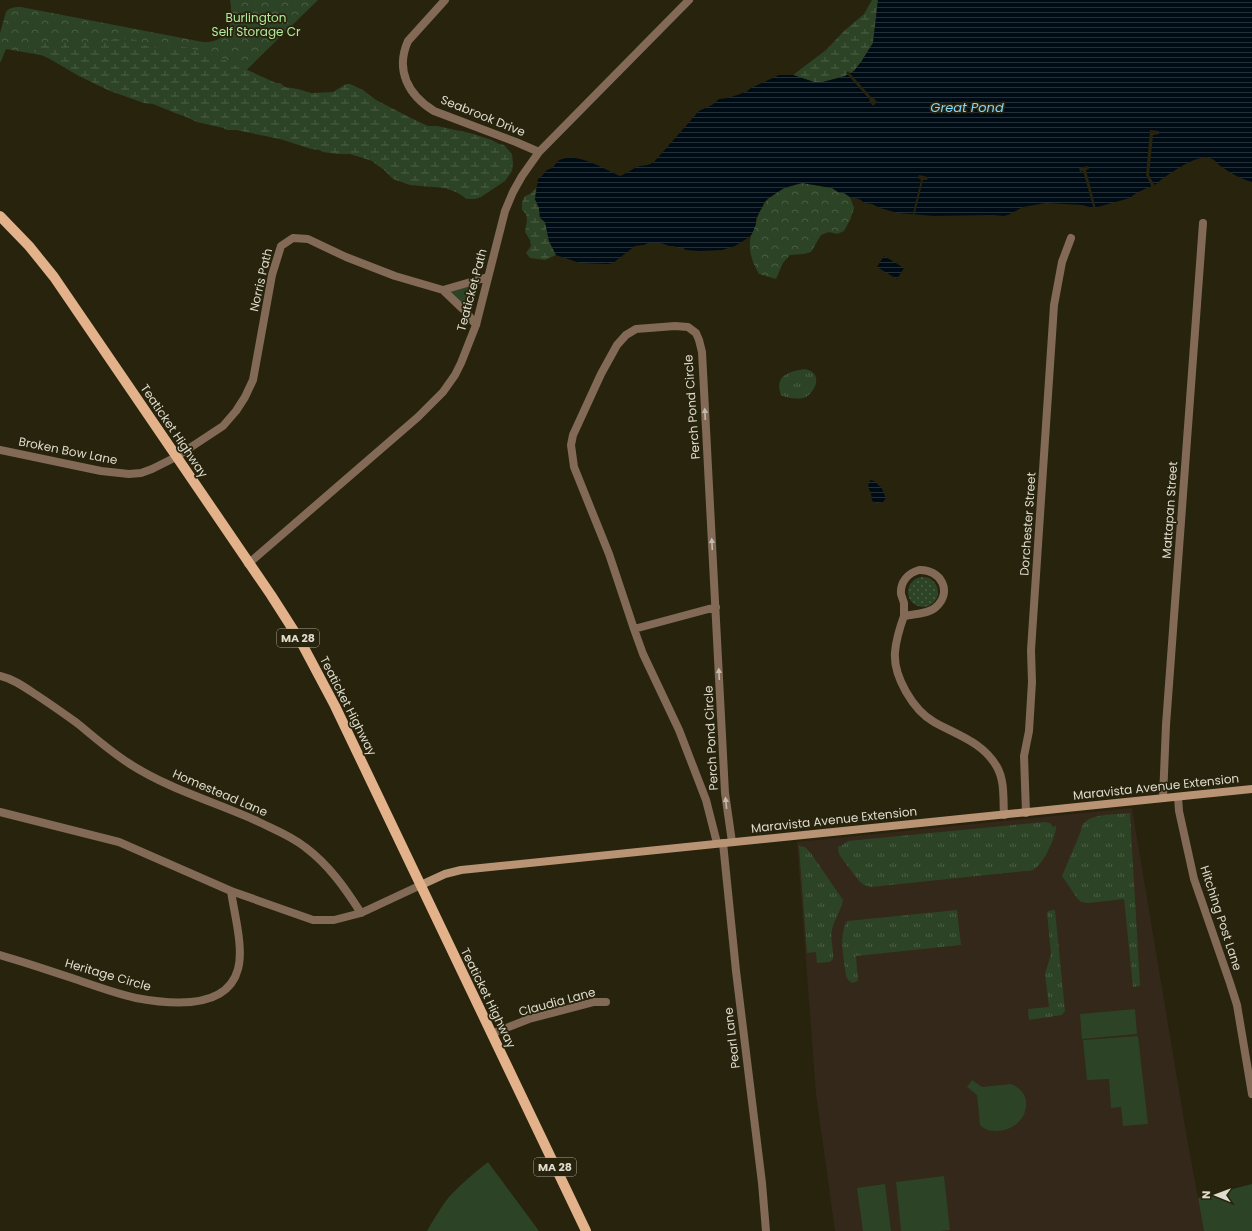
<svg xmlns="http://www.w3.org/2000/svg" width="1252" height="1231" font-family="Poppins,sans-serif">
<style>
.education{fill:#332819}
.grass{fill:url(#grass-tufts)}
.forest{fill:url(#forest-crowns)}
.wetland{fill:url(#wetland-marsh)}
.park{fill:#2d4326}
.garden{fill:url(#garden-dots)}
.water{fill:url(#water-rules)}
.pier{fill:#28230d}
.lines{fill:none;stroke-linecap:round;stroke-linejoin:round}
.minor{stroke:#826a57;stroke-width:8}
.secondary{stroke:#b89374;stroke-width:8}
.primary{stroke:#e3b28a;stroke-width:10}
.oneway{fill:#c2baaa}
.labels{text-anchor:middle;stroke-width:3.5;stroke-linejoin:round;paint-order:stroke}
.shield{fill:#28230d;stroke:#a7a494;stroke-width:1}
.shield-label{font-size:11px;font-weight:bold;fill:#dedcce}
.park-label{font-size:12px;fill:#afeb9c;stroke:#28230d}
.street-label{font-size:12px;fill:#dedcce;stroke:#28230d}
.water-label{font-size:13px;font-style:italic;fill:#81d6fb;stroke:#28230d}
</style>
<defs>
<pattern id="grass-tufts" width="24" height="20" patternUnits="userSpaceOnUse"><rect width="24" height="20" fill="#2d4326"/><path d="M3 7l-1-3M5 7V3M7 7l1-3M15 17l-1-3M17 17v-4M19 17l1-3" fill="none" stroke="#4b5e44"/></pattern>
<pattern id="forest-crowns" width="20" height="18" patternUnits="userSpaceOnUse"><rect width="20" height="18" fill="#2d4326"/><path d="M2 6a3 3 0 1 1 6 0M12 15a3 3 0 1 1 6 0" fill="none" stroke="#4b5e44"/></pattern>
<pattern id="wetland-marsh" width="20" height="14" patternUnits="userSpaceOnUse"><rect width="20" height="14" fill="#2d4326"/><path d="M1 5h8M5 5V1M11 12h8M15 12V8" fill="none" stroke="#4b5e44"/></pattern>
<pattern id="garden-dots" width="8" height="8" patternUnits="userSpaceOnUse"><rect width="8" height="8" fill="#2d4326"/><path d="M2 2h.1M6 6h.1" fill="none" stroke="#4b5e44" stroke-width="1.8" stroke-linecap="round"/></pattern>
<pattern id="water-rules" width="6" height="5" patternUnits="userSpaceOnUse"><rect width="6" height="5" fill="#000c15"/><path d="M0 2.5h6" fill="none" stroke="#252f36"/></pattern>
</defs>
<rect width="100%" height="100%" fill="#28230d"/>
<path class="education" d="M1132,808L1186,1132L1204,1231H835L816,1094L797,842Z"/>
<path class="grass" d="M475,284L478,286L472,309L466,308L451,293V291Z
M804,369C822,371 818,389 806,397C800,400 786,398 781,395C774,375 789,372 804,369Z
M1130,813L1140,986L1133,987L1124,899L1088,903L1081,902L1077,898L1062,876L1081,831C1082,812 1116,815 1130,813Z
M1045,822L1050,823L1053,827L1056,826C1057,835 1043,865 1034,869C1032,871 1028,871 1025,871L871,887L864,885L859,881L840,856L838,850V846H841L848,841Z
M799,846L805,847L810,852L843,900C841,911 834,920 832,930C830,940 834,950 833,959L830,962L817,963L816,952L807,953Z
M957,910L961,945L856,956L858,980C853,986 848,981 846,976C844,958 838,937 847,921Z
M1055,910L1065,1011L1062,1015L1029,1020L1028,1009L1049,1007L1045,974L1051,954L1047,913L1048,911Z"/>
<path class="forest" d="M230,0H318L227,89L196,82L6,49L0,63V33L6,12C10,7 15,7 21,7L203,42C229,43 234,22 230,0Z
M802,183L832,188L838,192L844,193L850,197L854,208L850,220L844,231L837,234L829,232L821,235L811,252L804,254L790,255L783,263L776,279L759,274C751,260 748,250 751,235C752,231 755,227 756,223C762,198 776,189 802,183Z"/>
<path class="wetland" d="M872,0H878L873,43L861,62L854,71L845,76L823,82H814L793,75L826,50L843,32L864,14Z
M114,39H131L136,40L143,45L154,48H167L180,46L202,51L224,59L231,65L241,67L276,83H280L285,87L298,89L311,93L333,92L346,84H350L363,90L376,100L409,117L428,126H437L470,133L492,140L499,144L504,145L512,154L513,163L512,171L505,181L481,197L475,199H467L458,193L445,188L410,185L393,179L384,170L372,161L363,158L350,154H337L323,152L319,150L311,149L280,139L236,130H227L223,128L197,122L184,116L175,113L153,104L144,103L110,91L79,76L48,58L32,51L29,49L28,45L57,42L101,43Z
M536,188L535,199L539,208L540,218L545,222L549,241L556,255L545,260L530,258L526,253L531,246L530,240L525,232L527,220L526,214L522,210V202L525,196L530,194Z"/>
<path class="park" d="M1135,1009L1137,1034L1082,1039L1080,1014Z
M1138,1036L1148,1124L1123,1126L1121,1107L1111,1108L1109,1079L1087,1080L1083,1040Z
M972,1080L982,1087L1011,1084C1039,1095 1025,1131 997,1131C990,1131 985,1130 980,1125L977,1095L967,1087Z
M488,1162L539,1231H427C434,1219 441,1207 449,1197C461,1184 474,1173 488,1162Z
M944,1176L950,1230L941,1231H901L896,1182Z
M885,1184L891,1231H863L857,1188Z
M1252,1184V1231H1204L1198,1198Z"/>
<path class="garden" d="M908 592a15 15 0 1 1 30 0a15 15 0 1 1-30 0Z"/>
<path class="water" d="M878,0H1252V182C1238,178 1231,173 1219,165C1217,163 1215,160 1212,159C1199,152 1173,172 1162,179C1160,180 1159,182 1158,183C1149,188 1137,191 1130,198L1094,208L1082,205L1046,203L1023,207L1008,215L1004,216L993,215L934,216L898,213L880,208L872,204L865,203L859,199L850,197L844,193L838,192L832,188L802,183L784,188L769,198L764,202L763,206L760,211L756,219V224L752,234L748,238L735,246L722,250L700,251L686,250L683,248H677L674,246H669L661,243H648L644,245L635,246L613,263L608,264L580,263L556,255L549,241L545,222L540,218L539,208L535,199L538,179C544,175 543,174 547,170C549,169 551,169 552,168C555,166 556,162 558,161C575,150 604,169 620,176C626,174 629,171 635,168C642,164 647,167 654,162L699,111L712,105L719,99L728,98L746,92L751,88L779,75H793L814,82H823L845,76L854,71L861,62L873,43Z
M884,256L904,268L897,279L877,267Z
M871,480L876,482L878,485L881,487L886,498L883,502H882L877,503L872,501L871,493L868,487L869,482Z"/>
<path class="pier" d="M848,71L872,98L873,97L877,102L873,106L869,101L870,100L846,73Z
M1150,130L1159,131V134L1153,135L1149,175L1155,186L1152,188L1146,175Z
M1088,166L1089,169L1086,170L1096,209L1094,210L1083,171L1080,172L1079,168Z
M919,175L928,177L927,180H923L914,217H912L921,180L918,178Z"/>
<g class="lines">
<path class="minor" d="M445,0L408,41C395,70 408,95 434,111L516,142L539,152
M443,290L488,277
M0,450L101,471L129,474L141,473L152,469L176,457L223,426L236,411L245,397L253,380L272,275L281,246L293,238L308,239L346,257L395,276L443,290L466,312L476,325
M248,564L418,417L443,392L455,375L461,363L476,325L505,211L513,192L522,176L539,152L689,0
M919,570C941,569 953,592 936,607C929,614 914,614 904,616C904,612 904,608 904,603C903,600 902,597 901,594C900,582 908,573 919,570Z
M904,616C900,627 896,640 895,652C893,676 913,710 934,722C957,735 983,742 997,767C1005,781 1003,800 1004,815
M634,629L716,607
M0,676C13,679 23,686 35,694C49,703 63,713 77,723C94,737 111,752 130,764C169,789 215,802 257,821C273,829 290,835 305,847C329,865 345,888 361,913L421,885
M1178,797L1179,811L1194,879L1230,983L1237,1005L1252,1094
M1163,798L1166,725L1203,223
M0,812L119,842L231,891C234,913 244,948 238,969C227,1011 168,1004 136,998C114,993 93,985 72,978C48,970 24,962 0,955
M1026,813L1024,756L1029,731L1032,682L1031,650L1054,305L1062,262L1071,238
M717,843L706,800L679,730L643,654L634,629L609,554L574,467L571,445L573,435L601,374L617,345L626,335L636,329L675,326L688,327L696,333L699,340L702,352L725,793L732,842
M723,843L736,971L762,1183L766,1231
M231,891L313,920H334L361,913
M491,1034L529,1019L594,1002H606"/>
<path class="secondary" d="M421,885L445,874L461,870C725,841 989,817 1252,789"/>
<path class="primary" d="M0,216L29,246L54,277L271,595L301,642L335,706L586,1231"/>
</g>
<defs><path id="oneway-solid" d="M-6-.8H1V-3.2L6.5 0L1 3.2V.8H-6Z"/></defs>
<g class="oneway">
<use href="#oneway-solid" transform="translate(705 414) rotate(-93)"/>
<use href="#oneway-solid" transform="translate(712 544) rotate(-93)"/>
<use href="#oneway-solid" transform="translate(719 674) rotate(-93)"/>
<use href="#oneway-solid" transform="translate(726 803) rotate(-96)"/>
</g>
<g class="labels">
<g class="shield">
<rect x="277" y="629" width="42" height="18" rx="3"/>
<rect x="534" y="1158" width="42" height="18" rx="3"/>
</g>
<g class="shield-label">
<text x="298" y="642">MA 28</text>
<text x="555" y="1171">MA 28</text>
</g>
<g class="park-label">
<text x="256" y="22">Burlington<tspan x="256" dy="14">Self Storage Cr</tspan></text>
</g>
<g class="street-label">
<text transform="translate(483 116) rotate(22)" y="4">Seabrook Drive</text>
<text transform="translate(261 280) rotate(-77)" y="4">Norris Path</text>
<text transform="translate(472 290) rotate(-75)" y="4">Teaticket Path</text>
<text transform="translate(692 407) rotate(-94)" y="4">Perch Pond Circle</text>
<text transform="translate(174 431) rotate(56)" y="4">Teaticket Highway</text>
<text transform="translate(68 451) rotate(11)" y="4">Broken Bow Lane</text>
<text transform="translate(1170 510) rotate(-86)" y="4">Mattapan Street</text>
<text transform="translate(1028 524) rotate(-86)" y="4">Dorchester Street</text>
<text transform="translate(348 706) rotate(63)" y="4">Teaticket Highway</text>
<text transform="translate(711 738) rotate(-93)" y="4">Perch Pond Circle</text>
<text transform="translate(1156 787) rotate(-6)" y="4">Maravista Avenue Extension</text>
<text transform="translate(220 793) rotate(23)" y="4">Homestead Lane</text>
<text transform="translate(834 820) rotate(-6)" y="4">Maravista Avenue Extension</text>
<text transform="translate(1221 918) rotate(72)" y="4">Hitching Post Lane</text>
<text transform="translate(108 975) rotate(16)" y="4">Heritage Circle</text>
<text transform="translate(488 998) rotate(64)" y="4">Teaticket Highway</text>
<text transform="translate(557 1002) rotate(-15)" y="4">Claudia Lane</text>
<text transform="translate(732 1038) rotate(-97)" y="4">Pearl Lane</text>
</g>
<g class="water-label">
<text x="967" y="112">Great Pond</text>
</g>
</g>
<g transform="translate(1216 1195) rotate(271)" stroke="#28230d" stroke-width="3" paint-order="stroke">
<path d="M0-3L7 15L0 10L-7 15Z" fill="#dedcce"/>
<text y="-6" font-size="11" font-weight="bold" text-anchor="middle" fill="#dedcce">N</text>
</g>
</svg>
